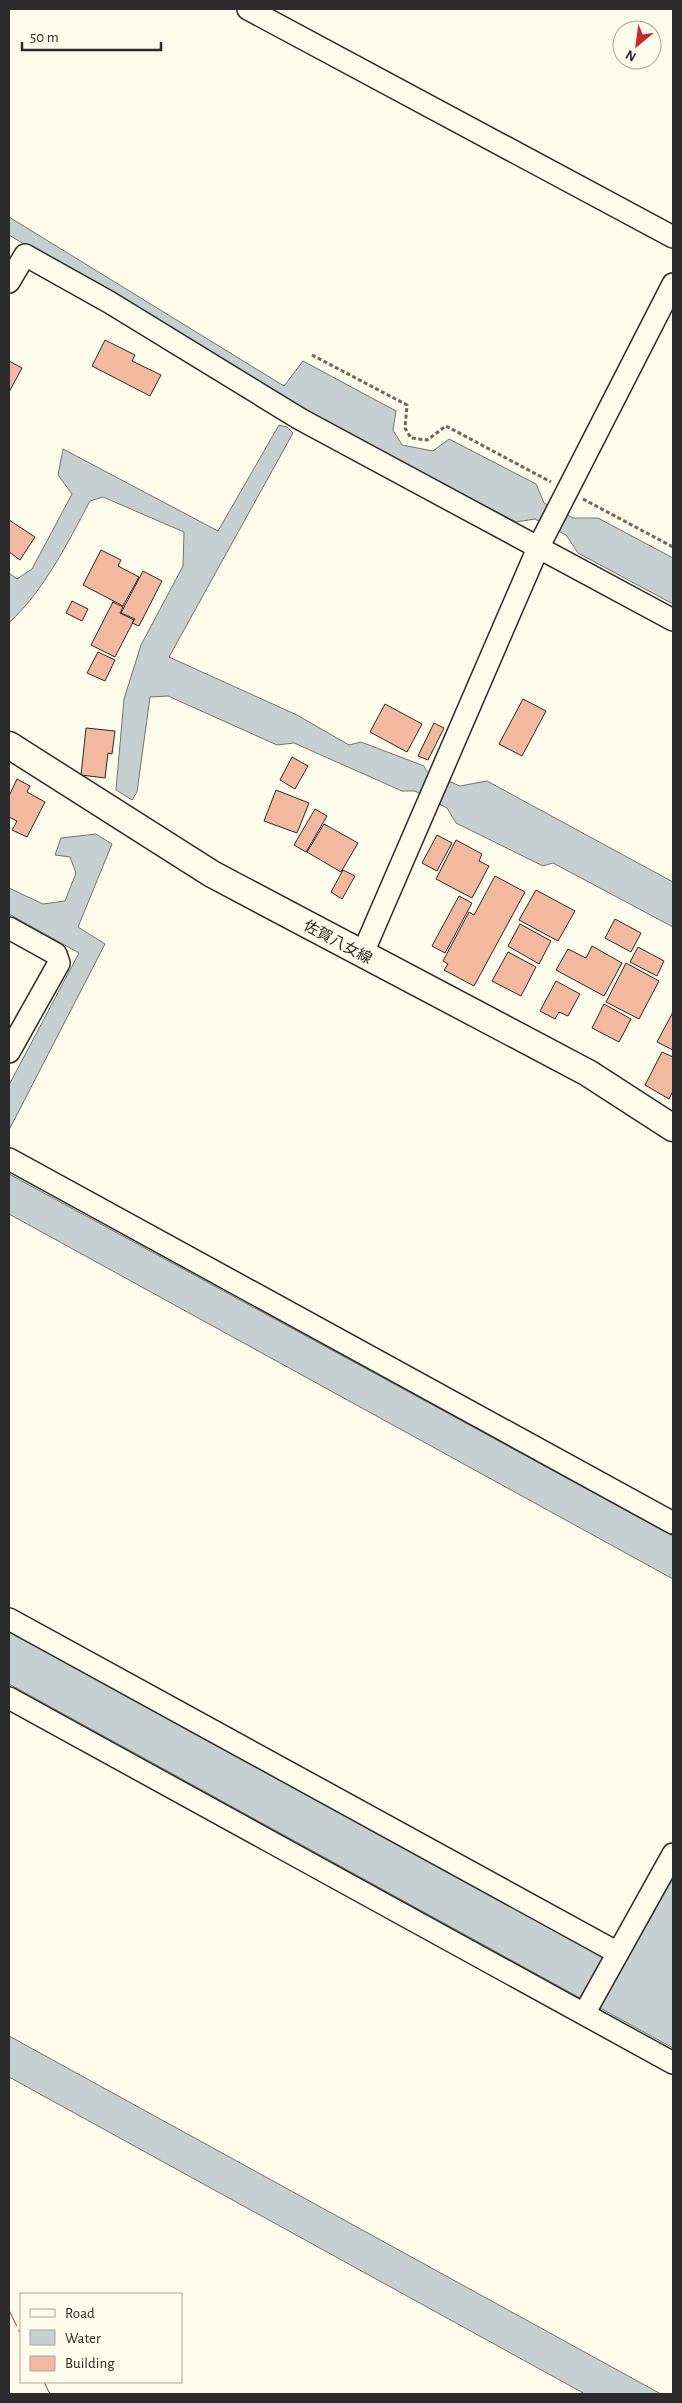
<svg xmlns="http://www.w3.org/2000/svg" width="682" height="2403" font-family="'Alegreya Sans','Noto Sans JP',sans-serif">
<style>
.water{fill:#c7d0d0;stroke:#74746e}
.building{fill:#f2b8a0;stroke:#2b2b2b}
.lines{fill:none;stroke-linecap:round;stroke-linejoin:round}
.minor-casing{stroke:#2b2b2b;stroke-width:24}
.major-casing{stroke:#2b2b2b;stroke-width:29}
.path{stroke:#6a6964;stroke-width:3;stroke-dasharray:4 2.5;stroke-linecap:butt}
.minor{stroke:#fdfbea;stroke-width:21}
.major{stroke:#fdfbea;stroke-width:26}
.power{stroke:#c62828;stroke-width:1;stroke-dasharray:18 4 2.5 4;stroke-linecap:butt}
.labels{text-anchor:middle;stroke-width:4;stroke-linejoin:round;paint-order:stroke}
.street-label{font-size:15px;fill:#2b2b2b;stroke:#fdfbea}
</style>
<rect width="100%" height="100%" fill="#fdfbea"/>
<path class="water" d="M9,217L284,386L303,361L396,411L393,430L402,445L433,451L449,439L536,484L544,503L573,518H598L673,558V604L578,553L566,535L535,519L516,522L298,408L9,235Z
M279,425L287,427L293,433L169,657L297,715L349,745L361,742L424,766L427,772L460,786L487,781L673,882V927L553,863L543,866L456,823L447,808L415,791H402L294,743L277,745L168,696L150,697L137,792L132,800L116,790L124,699L141,645L183,566L184,532L103,497L90,501C67,544 45,589 9,623V573L17,579L32,569L72,494L58,475L63,449L218,531Z
M96,834L112,844L78,927L105,944L9,1130V1085L79,953L9,914V888L43,904L65,901L76,873L70,857L55,855L61,838Z
M9,1174L673,1536V1579L9,1214Z
M9,1631L603,1957L580,1998L9,1684Z
M673,1878V2048L600,2008Z
M9,2036L661,2394H585L9,2077Z"/>
<path class="building" d="M105,340L135,355L132,361L161,375L150,396L92,366Z
M9,361L22,368L9,392Z
M9,520L35,537L20,560L9,552Z
M101,550L121,560L118,566L139,577L123,606L83,585Z
M143,571L162,581L139,626L132,623L135,619L121,613Z
M72,601L88,609L82,621L66,613Z
M113,602L123,607L120,613L134,620L115,657L91,645Z
M98,652L115,660L105,681L87,673Z
M523,699L546,711L522,756L499,744Z
M385,704L422,724L407,752L370,732Z
M434,723L444,728L428,760L418,756Z
M86,728L115,731L112,754L108,753L105,778L81,775Z
M292,757L308,766L295,789L280,780Z
M17,779L30,786L27,792L45,802L27,837L12,830L17,821L9,817V796Z
M276,790L309,803L297,833L264,821Z
M315,809L327,816L306,852L294,845Z
M324,824L358,843L341,872L307,852Z
M437,835L452,843L437,871L422,863Z
M456,840L482,854L479,861L489,866L472,898L436,879Z
M343,870L355,876L342,899L331,892Z
M495,876L525,892L474,986L444,970L448,964L443,961L469,912L474,915Z
M536,890L575,911L558,941L519,920Z
M459,896L472,903L445,953L432,946Z
M615,919L641,933L631,952L605,938Z
M520,924L551,941L539,964L508,946Z
M592,946L622,963L604,996L556,970L568,949L586,958Z
M638,947L664,961L657,976L630,962Z
M508,952L536,967L521,996L492,981Z
M626,963L659,981L639,1019L606,1002Z
M556,981L580,994L568,1016L559,1012L555,1019L540,1011Z
M604,1004L631,1019L619,1042L592,1028Z
M673,1012V1050L657,1042Z
M662,1052L673,1057V1091L669,1099L645,1085Z"/>
<g class="lines">
<defs>
<path id="minor" d="M248,9L673,237
M9,282L25,255L109,302L300,419L673,620
M9,928L56,954L59,963L9,1052
M362,955L538,548L673,284
M9,1159L673,1523
M9,1619L618,1953
M9,1698L673,2063
M584,2014L673,1854"/>
<path id="major" d="M9,745L212,874L588,1073L673,1128"/>
</defs>
<use href="#minor" class="minor-casing"/>
<use href="#major" class="major-casing"/>
<path class="path" d="M312,355L407,405L405,428L411,438L427,440L446,426L551,482
M583,499L673,547"/>
<use href="#minor" class="minor"/>
<use href="#major" class="major"/>
<path class="power" d="M9,2310L21,2335
M44,2382L50,2394"/>
</g>
<g class="labels">
<g class="street-label">
<text transform="translate(338 942) rotate(28)" y="5">佐賀八女線</text>
</g>
</g>
<rect width="682" height="2403" fill="none" stroke="#2b2b2b" stroke-width="20"/>
<rect x="20" y="2293" width="162" height="90" fill="#fdfbea" stroke="#a9a89e"/>
<rect x="30" y="2309" width="25" height="8" fill="#fdfbea" stroke="#a9a89e"/>
<text x="65" y="2318" font-size="15" fill="#2b2b2b">Road</text>
<rect x="30" y="2330" width="25" height="15" fill="#c7d0d0" stroke="#a9a89e"/>
<text x="65" y="2343" font-size="15" fill="#2b2b2b">Water</text>
<rect x="30" y="2356" width="25" height="15" fill="#f2b8a0" stroke="#a9a89e"/>
<text x="65" y="2368" font-size="15" fill="#2b2b2b">Building</text>
<g transform="translate(637 45) rotate(209)"><circle r="24" fill="#fdfbea" stroke="#a9a89e"/>
<path d="M0-4L9 19L0 12L-9 19Z" fill="#c62828"/>
<text y="-8" font-size="14" font-weight="bold" text-anchor="middle" fill="#2b2b2b">N</text>
</g>
<path d="M22 42v8h139v-8" fill="none" stroke="#2b2b2b" stroke-width="2.5"/>
<text x="30" y="42" font-size="15" fill="#2b2b2b" stroke="#fdfbea" stroke-width="4" paint-order="stroke">50 m</text>
</svg>
